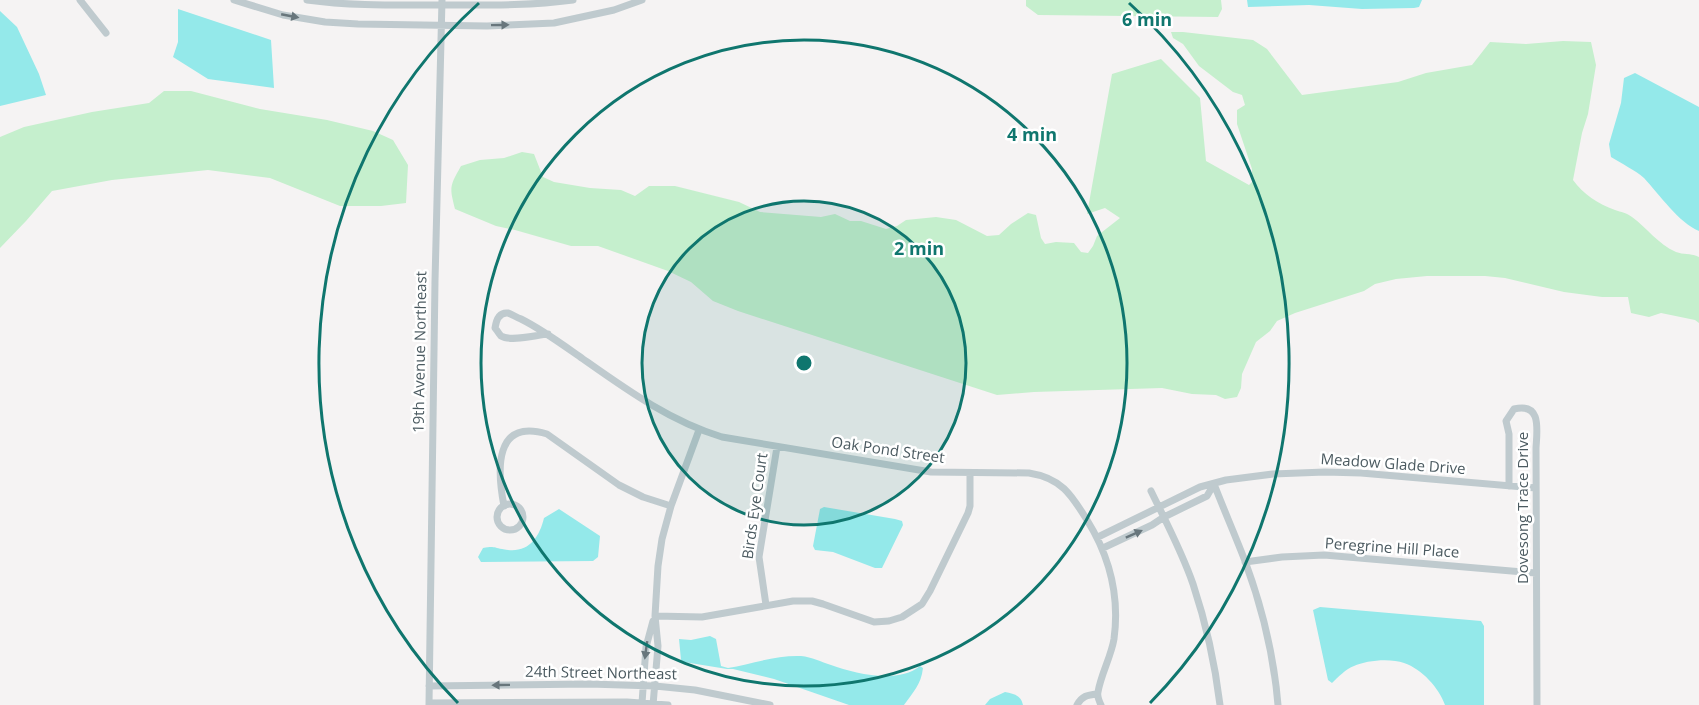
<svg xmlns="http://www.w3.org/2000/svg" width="1699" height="705" font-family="'Open Sans',sans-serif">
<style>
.green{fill:#c5efcd}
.water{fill:#94e9ea}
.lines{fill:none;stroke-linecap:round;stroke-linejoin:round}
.minor{stroke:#bfcace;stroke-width:7}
.oneway{fill:#68767c}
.ring{fill:none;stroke:#0f766e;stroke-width:3}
.labels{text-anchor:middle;stroke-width:5;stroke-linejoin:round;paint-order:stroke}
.street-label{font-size:15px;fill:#4b5a60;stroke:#fff}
.centre{fill:#0f766e;stroke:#fff;stroke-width:3}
.ring-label{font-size:18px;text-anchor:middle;font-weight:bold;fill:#0f766e;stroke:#fff;stroke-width:5;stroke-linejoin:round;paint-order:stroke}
</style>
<rect width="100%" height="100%" fill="#f5f3f3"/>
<path class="green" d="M1026,0H1221L1222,9L1218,17L1038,15L1026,6Z
M1171,32H1183L1253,40L1267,49L1302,95L1398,82L1426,73L1472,65L1490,42L1526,44L1563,41L1591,42L1596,65L1588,114L1582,133L1573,180C1583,194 1598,204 1615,210C1621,212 1627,213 1632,217C1647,228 1658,244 1676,252C1684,255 1692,253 1699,257V323L1695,320L1661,313L1649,317L1631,313L1628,297H1602L1564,292L1505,278L1485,276H1427L1396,279L1375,284L1364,291L1295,313L1277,321L1270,331L1256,342L1242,374L1241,388L1237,397L1225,399L1216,395L1192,394L1162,388L1034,392L997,395L738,311L713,301L691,282L668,271L598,246H571L515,230L496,226L455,209C449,186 450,186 461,166L480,160L504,158L522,152L534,154L543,177L554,182L590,188L621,190L635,196L649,186H675L739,202L760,212L821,217L835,214L850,221H861L886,229L897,226L906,220L936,217L956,220L987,236L999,235L1011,224L1028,213L1036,215L1041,238L1045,244L1056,242L1074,243L1081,252L1088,253L1093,246L1097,236L1120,218L1105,208L1087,214L1112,74L1161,59L1200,98L1206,161L1249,185L1252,182V169L1237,124V110L1245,105L1242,95L1233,92L1199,66L1183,44L1173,38Z
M164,91H191L260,109L327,120L373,131L393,140L408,165L406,203L381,206H340L270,178L208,170L112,180L52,191L26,221L0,248V137L24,127L92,112L149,103Z"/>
<path class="water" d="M1247,0H1422L1419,7L1414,8L1362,9L1309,5L1248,7Z
M178,9L271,40L274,88L208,79L173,57L178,42Z
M0,11L17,27L39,74L46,95L0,106Z
M1635,73L1699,107V231C1679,223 1659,194 1644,178C1635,170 1622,164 1611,157L1609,144L1621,103L1624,78Z
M824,507L895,519L902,521L903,525L882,568H875L833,552L815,550L813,546L820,509Z
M559,509L600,536L598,557L593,561L481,562L478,557L483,548C493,546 493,547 502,549C527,555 539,539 544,518Z
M1320,607L1481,621L1484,626V705H1445C1439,688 1422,669 1404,663C1391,658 1366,660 1354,666C1346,669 1338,677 1332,683L1328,680L1313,610Z
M710,636L716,639L721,666L728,668C751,664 777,655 801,656C812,657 821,662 831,665C856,674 898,684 920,666L923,668C921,685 913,692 904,705H849L774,679L733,669H727L684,662L681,660L679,639L691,640Z
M1005,692C1014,694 1021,695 1023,705H985L990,699Z"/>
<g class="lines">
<path class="minor" d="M80,0L106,33
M234,0L283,15L325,22L358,24L487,26L554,23L614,10L642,0
M307,0C351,6 395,5 440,5C484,5 528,6 573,0
M548,334C536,335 511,342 501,336C500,335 496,329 495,328C496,321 499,312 508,313C512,314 517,318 521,319C543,330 563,345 583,359C627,390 670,421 722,437L931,472L1029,473C1061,478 1071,494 1087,520C1110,557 1120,595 1114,639C1111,657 1101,674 1098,692C1097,696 1099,701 1101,705
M1214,484C1224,510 1235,535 1245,561C1262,607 1274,657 1278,705
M1509,486V434L1506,421L1514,409C1542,402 1537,430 1536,448L1537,705
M1151,491C1166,522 1182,552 1193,584C1206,623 1215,664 1220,705
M497 517a13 13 0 1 1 26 0a13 13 0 1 1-26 0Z
M504,506C497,470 494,418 547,434L619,485L643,497L671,506
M1098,537L1200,487L1226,480L1273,474L1325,472L1361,473L1536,488
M1103,548L1152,525L1164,517L1207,496L1214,484
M1245,562L1282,557L1324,555L1536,573
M766,605L759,557L777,447
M655,616L702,617L793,601H812L823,604L874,622L889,621L902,617L922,604L930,591L968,513L970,506V473
M429,686L589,684L655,686L695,690L770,705
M429,703L627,702L668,705
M642,703L646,647L653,621
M429,705L435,281L442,0
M653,705L658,646L655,616L658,566L662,539L671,506L699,430
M1077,705C1082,696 1087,695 1097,694"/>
</g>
<defs><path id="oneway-solid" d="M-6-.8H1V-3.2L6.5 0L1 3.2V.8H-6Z" transform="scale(1.5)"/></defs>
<g class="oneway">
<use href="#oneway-solid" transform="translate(290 16) rotate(11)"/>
<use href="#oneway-solid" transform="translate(500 25) rotate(-1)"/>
<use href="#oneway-solid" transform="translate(1134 534) rotate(-24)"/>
<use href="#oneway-solid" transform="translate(646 650) rotate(98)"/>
<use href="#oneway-solid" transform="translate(501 685) rotate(179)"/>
</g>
<circle cx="804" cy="363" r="162" fill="#0f766e" fill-opacity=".12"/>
<g class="ring">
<circle cx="804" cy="363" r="162"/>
<circle cx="804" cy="363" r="323"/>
<path d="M458 703A485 485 0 0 1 479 3M1129 3A485 485 0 0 1 1150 703"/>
</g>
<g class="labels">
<g class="street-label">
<text transform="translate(420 352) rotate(-89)" y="5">19th Avenue Northeast</text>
<text transform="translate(888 450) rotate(8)" y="5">Oak Pond Street</text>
<text transform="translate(1393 464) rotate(4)" y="5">Meadow Glade Drive</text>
<text transform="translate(755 506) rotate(-82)" y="5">Birds Eye Court</text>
<text transform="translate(1523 508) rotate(-90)" y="5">Dovesong Trace Drive</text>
<text transform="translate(1392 548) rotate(4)" y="5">Peregrine Hill Place</text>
<text transform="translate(601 673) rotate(1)" y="5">24th Street Northeast</text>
</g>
</g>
<circle cx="804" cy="363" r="9" class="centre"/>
<g class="ring-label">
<text x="1147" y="26">6 min</text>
<text x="1032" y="141">4 min</text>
<text x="919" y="255">2 min</text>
</g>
</svg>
